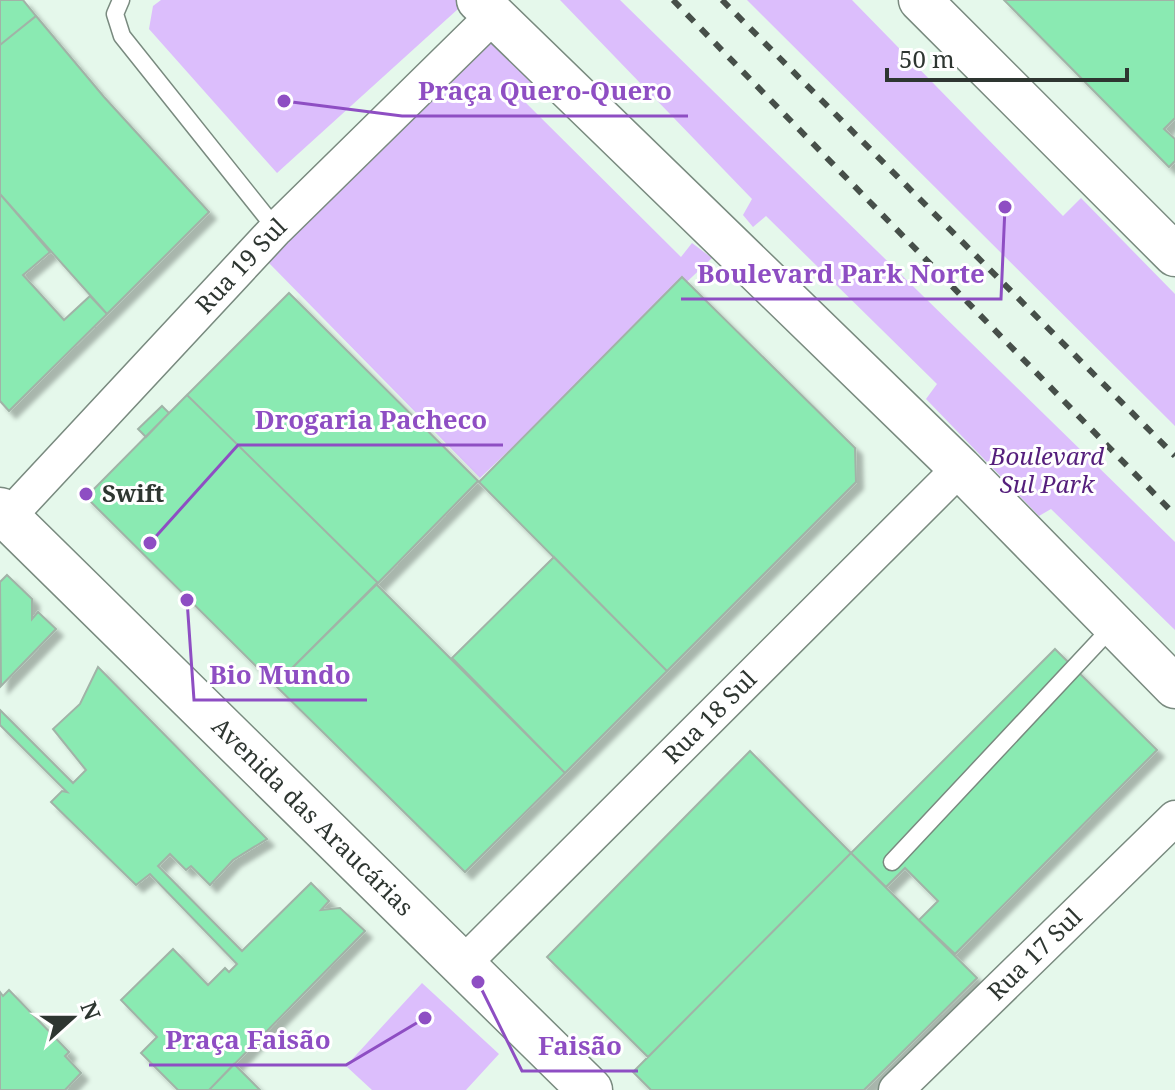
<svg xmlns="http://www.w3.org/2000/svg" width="1175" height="1090" font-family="'Noto Serif',serif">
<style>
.green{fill:#dcbefc}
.building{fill:#8aeab2;stroke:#a1b3a7;stroke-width:2;filter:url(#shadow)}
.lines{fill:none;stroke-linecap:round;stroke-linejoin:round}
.service-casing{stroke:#798a7f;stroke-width:19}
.minor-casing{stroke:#798a7f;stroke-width:37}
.tertiary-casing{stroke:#798a7f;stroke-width:45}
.secondary-casing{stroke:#798a7f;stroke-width:47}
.service{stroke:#fff;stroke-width:16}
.minor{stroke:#fff;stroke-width:34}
.tertiary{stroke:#fff;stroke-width:42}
.secondary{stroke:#fff;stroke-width:44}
.rail{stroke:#464f49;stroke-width:6;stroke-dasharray:10 10;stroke-linecap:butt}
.poi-dot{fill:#8e4ec3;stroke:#fff;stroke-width:3}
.labels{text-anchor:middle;stroke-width:6;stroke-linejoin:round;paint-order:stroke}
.street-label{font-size:24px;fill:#2e3631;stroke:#fff}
.park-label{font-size:24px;font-style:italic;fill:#551f7c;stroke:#fff}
.poi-label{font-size:24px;font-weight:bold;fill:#2e3631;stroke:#fff;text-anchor:start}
.leader{fill:none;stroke:#8e4ec3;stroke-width:3}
.callout-dot{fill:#8e4ec3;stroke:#fff;stroke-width:3}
.callout-label{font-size:26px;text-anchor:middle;font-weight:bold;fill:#8e4ec3;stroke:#fff;stroke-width:6;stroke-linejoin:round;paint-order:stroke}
</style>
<defs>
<filter id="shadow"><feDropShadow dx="7" dy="7" stdDeviation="2" flood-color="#0004"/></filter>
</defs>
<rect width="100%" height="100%" fill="#e5f8eb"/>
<path class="green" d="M161,0H456L458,9L277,173L149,29L153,6Z
M560,0H620L1175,542V630L1051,509L1039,516L926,399L937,384L766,216L753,227L743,215L752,199Z
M747,0H852L1063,216L1081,198L1175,294V426Z
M492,35L539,81L526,103L681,257L692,243L712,258L480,478L268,262Z
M422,983L499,1054L466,1090H372L346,1066Z"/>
<path class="building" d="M0,0H23L36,16L0,45Z
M1004,0H1175V118L1164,129L1175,139V161L1169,167Z
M36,16L104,97L209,212L107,314L0,194V45Z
M0,194L50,252L23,275L64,320L90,296L107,314L9,411L0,401Z
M682,277L855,448L856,482L667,671L479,482Z
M289,293L478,481L378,583L187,395Z
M187,395L378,583L275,685L86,497Z
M162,406L169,413L146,437L138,429Z
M554,557L667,671L565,773L452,658Z
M7,575L32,599V619L38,612L56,629L1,686L0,582Z
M376,584L565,773L465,872L275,685Z
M1055,649L1157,750L955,954L919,920L938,901L905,868L886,887L851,853Z
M98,667L267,839L233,860L210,885L191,866L186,870L170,854L158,866L242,951L311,883L329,901L321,910L340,908L365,931L209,1090H178L141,1053L157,1037L121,1000L173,949L208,985L225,968L229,972L237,964L150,874L136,885L51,802L62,791L67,792L0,725V710L73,783L86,770L53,729L80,704Z
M750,751L851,853L648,1057L547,957Z
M851,853L977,978L864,1090H651L633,1072Z
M9,990L69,1052L65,1056L81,1073L65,1090H0V992L3,996Z
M234,1064L260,1090H209Z"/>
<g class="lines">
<defs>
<path id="service" d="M121,0L115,14L122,36L276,229
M892,862L1113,626"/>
<g id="minor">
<path id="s1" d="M7,518L276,229L493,16"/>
<path id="s2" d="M461,966L960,468"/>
<path id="s3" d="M896,1090L1175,818"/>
</g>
<path id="tertiary" d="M478,0L960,468L1175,687
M920,0L1175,255"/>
<g id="secondary">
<path id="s4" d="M0,510L590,1090"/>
</g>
</defs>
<use href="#service" class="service-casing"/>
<use href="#minor" class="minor-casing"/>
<use href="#tertiary" class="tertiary-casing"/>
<use href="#secondary" class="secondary-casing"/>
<use href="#service" class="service"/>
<use href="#minor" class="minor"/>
<use href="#tertiary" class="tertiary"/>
<use href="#secondary" class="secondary"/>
<path class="rail" d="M673,0L1175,515
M722,0L1175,456"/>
</g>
<circle class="poi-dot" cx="86" cy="494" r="8"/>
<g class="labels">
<g class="street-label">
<text dy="8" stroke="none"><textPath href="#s1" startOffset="344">Rua 19 Sul</textPath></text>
<text dy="8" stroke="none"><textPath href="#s2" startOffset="352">Rua 18 Sul</textPath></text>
<text dy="8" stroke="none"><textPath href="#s4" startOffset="438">Avenida das Araucárias</textPath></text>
<text dy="8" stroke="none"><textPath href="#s3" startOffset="194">Rua 17 Sul</textPath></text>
</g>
<g class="park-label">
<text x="1047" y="465">Boulevard<tspan x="1047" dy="28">Sul Park</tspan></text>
</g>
<g class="poi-label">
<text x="102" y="502">Swift</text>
</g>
</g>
<path class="leader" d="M284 101L402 116H688M1005 207L1001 299H681M150 543L238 445H503M187 600L194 700H367M425 1018L346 1065H149M478 982L522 1071H638"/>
<g class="callout-dot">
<circle cx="284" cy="101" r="8"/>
<circle cx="1005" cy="207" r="8"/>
<circle cx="150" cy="543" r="8"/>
<circle cx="187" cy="600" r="8"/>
<circle cx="425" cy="1018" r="8"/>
<circle cx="478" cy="982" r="8"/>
</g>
<g class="callout-label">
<text x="545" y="100">Praça Quero-Quero</text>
<text x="841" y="283">Boulevard Park Norte</text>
<text x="371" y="429">Drogaria Pacheco</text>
<text x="280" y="684">Bio Mundo</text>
<text x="248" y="1049">Praça Faisão</text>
<text x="580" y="1055">Faisão</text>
</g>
<g transform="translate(72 1018) rotate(69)" stroke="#ffffff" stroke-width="6" paint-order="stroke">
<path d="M0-6L14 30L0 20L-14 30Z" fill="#2e3631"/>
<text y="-12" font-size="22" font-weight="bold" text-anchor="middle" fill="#2e3631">N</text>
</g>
<path d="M887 68v12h240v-12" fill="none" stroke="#2e3631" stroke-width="4"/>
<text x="899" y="68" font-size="24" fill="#2e3631" stroke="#ffffff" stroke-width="6" paint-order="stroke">50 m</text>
</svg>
